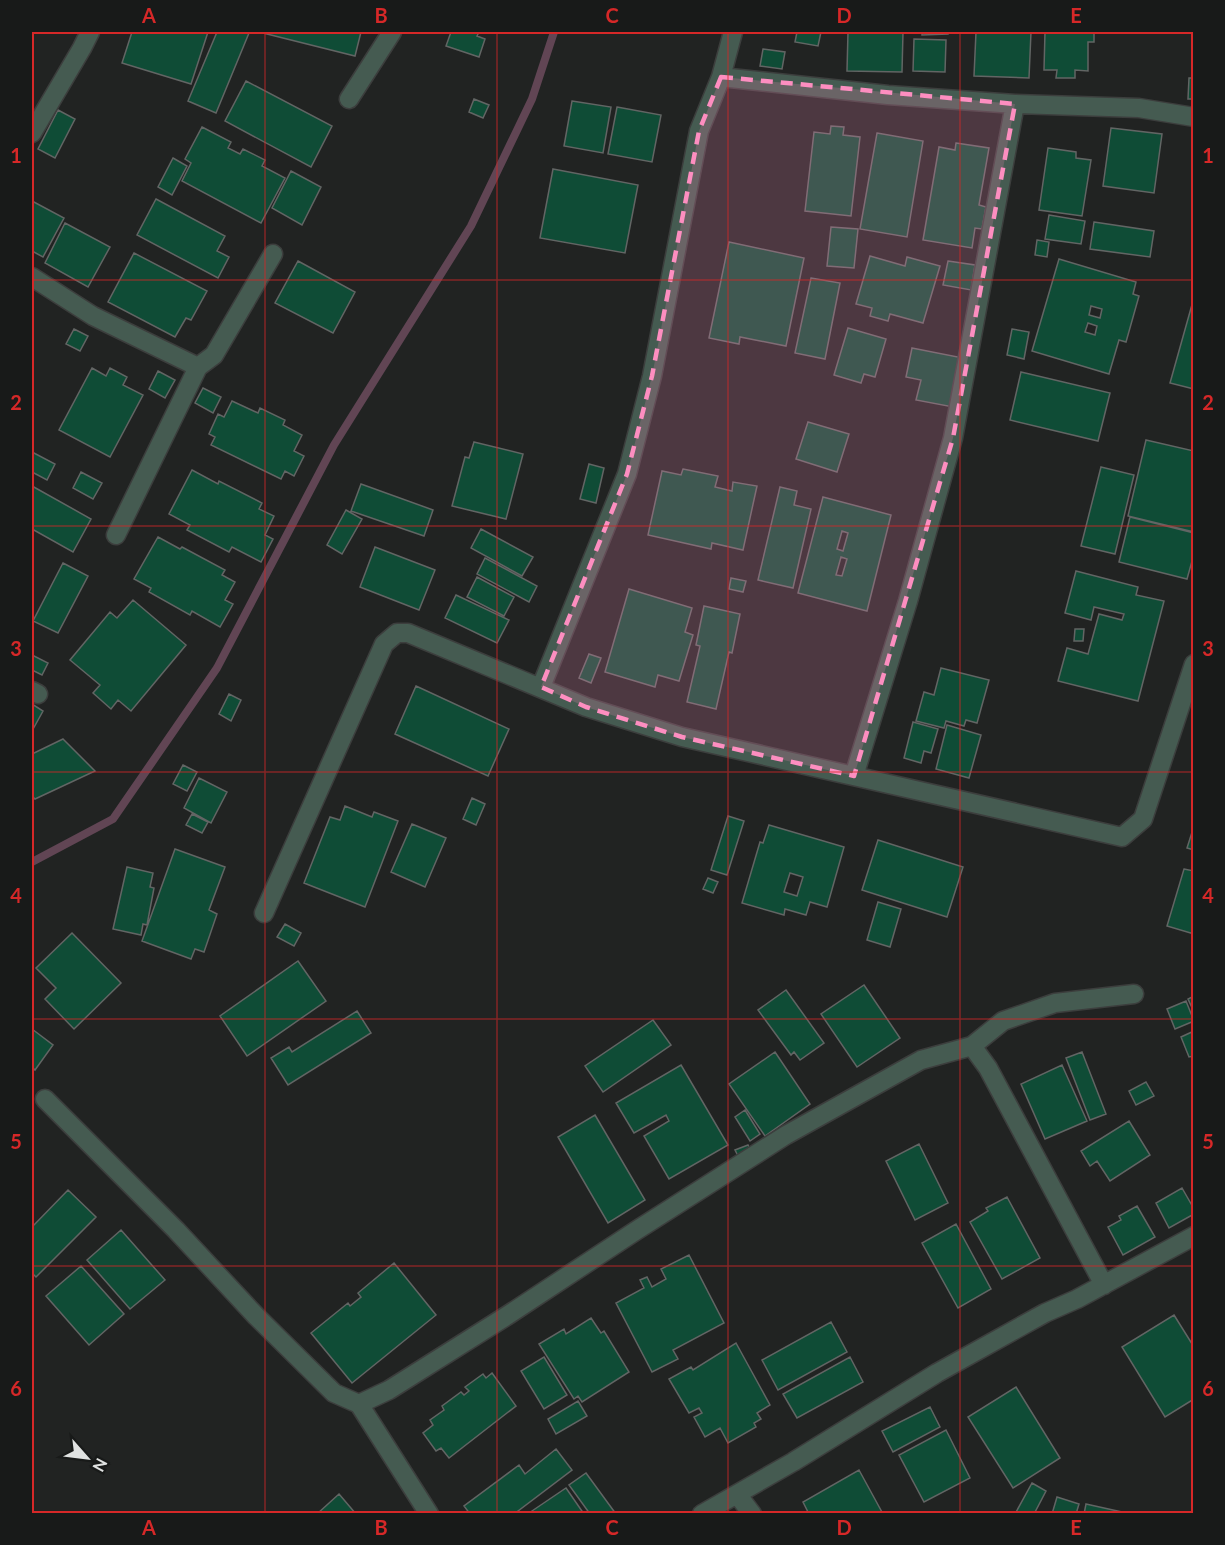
<svg xmlns="http://www.w3.org/2000/svg" width="1225" height="1545" font-family="Lato,sans-serif">
<style>
.lines{fill:none;stroke-linecap:round;stroke-linejoin:round}
.stream{stroke:#614554;stroke-width:8}
.building{fill:#0f4c36;stroke:#626564;stroke-width:1.5;fill-rule:evenodd}
.street-casing{stroke:#3c3e3d;stroke-width:21}
.street{stroke:#455b51;stroke-width:18}
.marked{fill:#fd8ec0;fill-opacity:0.2;stroke:#fd8ec0;stroke-width:4.5;stroke-dasharray:12 8;stroke-linejoin:round}
.grid{fill:none;stroke:#d62828;stroke-width:1.5;stroke-opacity:0.55}
.neatline{fill:none;stroke:#d62828;stroke-width:2}
.grid-label{font-size:20px;text-anchor:middle;font-weight:bold;fill:#d62828}
</style>
<rect width="100%" height="100%" fill="#212322"/>
<g class="lines">
<path class="stream" d="M32,862L113,819L217,668L334,445L471,226L532,99L554,32"/>
</g>
<path class="building" d="M132,32H208L191,84L122,63Z
M217,32L249,33L216,113L188,101Z
M259,32H361L355,56Z
M451,32H479L477,36L485,39L479,57L446,46Z
M797,32H821L818,46L795,42Z
M848,32H903L902,72L847,71Z
M922,32H948V34L922,35Z
M976,32H1031L1029,78L974,76Z
M1045,32H1094V42H1088V71L1075,70V78H1056L1057,70H1044Z
M914,39L946,40L945,72L913,71Z
M763,49L785,52L782,69L760,66Z
M1189,78H1194V99H1188Z
M246,81L332,126L311,167L225,121Z
M474,99L489,105L483,118L469,112Z
M572,101L611,107L603,153L564,146Z
M617,107L661,115L652,162L608,154Z
M58,110L75,119L55,158L38,149Z
M831,126L844,127L843,135L860,137L851,216L805,211L814,132L830,134Z
M202,127L231,142L228,148L240,154L243,149L265,160L262,166L285,178L261,223L182,181L191,163L185,159Z
M1111,128L1162,134L1154,193L1103,186Z
M877,133L923,141L907,237L860,229Z
M956,143L989,148L979,205L986,207L982,229L975,228L972,248L923,240L939,147L955,150Z
M1048,148L1076,152V158L1091,160L1082,216L1039,210Z
M173,158L187,166L172,195L158,187Z
M553,169L638,185L625,253L540,238Z
M291,171L321,187L302,225L272,208Z
M156,199L225,236L217,251L229,257L218,278L137,235Z
M32,201L64,218L43,257L32,251Z
M1049,215L1085,221L1081,244L1045,239Z
M1094,222L1154,231L1150,257L1090,249Z
M65,223L110,247L88,287L45,263Z
M831,227L858,229L854,268L827,266Z
M1037,240L1049,242L1047,257L1035,255Z
M729,242L804,258L786,346L740,337L739,344L709,338Z
M134,253L207,291L191,320L186,318L175,337L108,302Z
M870,256L905,266L907,257L940,266L923,323L890,314L888,321L870,316L872,308L856,304Z
M1059,259L1136,282L1133,294L1139,296L1126,342L1119,340L1109,374L1032,351ZM1091,306L1102,309L1100,318L1089,315ZM1088,323L1097,326L1095,335L1085,332Z
M298,261L355,292L333,333L275,303Z
M948,261L975,265L971,290L943,285Z
M811,278L840,283L825,359L795,353Z
M1193,301L1194,302V389L1170,383Z
M848,328L886,339L875,377L864,374L861,383L834,375Z
M74,329L88,336L80,351L66,344Z
M1012,329L1029,332L1024,359L1007,355Z
M912,348L963,358L953,407L916,400L921,380L906,377Z
M92,368L106,376L110,368L127,377L123,385L143,395L110,457L59,430Z
M158,371L175,380L165,398L149,389Z
M1021,372L1110,393L1098,441L1010,420Z
M203,388L221,397L213,413L195,403Z
M232,401L258,413L260,408L285,420L283,425L302,435L294,451L304,456L294,476L285,471L281,479L211,445L215,437L209,434L218,414L224,417Z
M808,422L849,434L837,472L796,459Z
M1146,440L1194,451V532L1128,516Z
M474,442L523,454L506,519L452,506L465,457L469,458Z
M32,452L55,464L47,480L32,472Z
M589,464L604,468L596,503L580,499Z
M1101,467L1134,475L1115,554L1081,546Z
M683,469L718,476L715,487L732,491L733,482L757,486L743,550L712,543L711,549L648,535L662,471L681,475Z
M192,470L218,484L219,481L262,503L259,509L274,516L265,535L273,539L261,562L232,547L229,552L187,530L190,525L169,514Z
M81,472L102,483L93,499L73,488Z
M361,484L433,510L424,536L351,511Z
M32,486L91,519L73,552L32,529Z
M780,487L797,491L794,505L811,509L793,588L758,580Z
M823,497L891,515L867,611L798,593ZM842,531L848,533L843,551L837,549ZM841,557L847,559L842,576L836,575Z
M346,510L362,519L342,554L327,545Z
M1130,517L1194,533V554L1187,579L1119,562Z
M481,529L533,557L522,576L471,548Z
M158,537L180,549L182,547L225,570L222,575L235,582L225,600L233,604L220,627L192,611L190,615L149,592L151,588L134,579Z
M375,547L435,570L419,610L360,587Z
M485,558L537,586L529,602L477,574Z
M63,563L88,576L58,633L33,621Z
M1076,571L1138,587L1136,595L1164,601L1138,701L1058,681L1067,648L1088,654L1099,614L1122,620L1124,614L1094,607L1091,620L1065,613Z
M477,577L514,597L504,616L467,597Z
M731,578L746,581L743,592L729,589Z
M629,589L692,608L685,632L693,635L679,681L658,675L655,687L605,672Z
M456,595L509,620L497,643L445,618Z
M133,600L186,645L131,711L118,700L111,709L93,693L100,685L70,660L110,612L117,618Z
M704,606L740,614L732,653L729,652L716,709L687,702L700,646L696,645Z
M1075,629H1084L1083,641H1074Z
M589,654L601,658L591,683L579,678Z
M32,655L48,663L42,675L32,670Z
M941,668L989,680L977,723L966,720L964,726L946,721L944,728L916,721L924,692L934,695Z
M416,686L509,729L488,776L395,734Z
M229,694L241,700L231,721L219,714Z
M32,704L43,711L32,731Z
M913,722L938,729L931,753L924,751L921,763L904,758Z
M947,725L981,735L969,778L936,769Z
M63,739L95,771L35,799L32,796V754Z
M183,765L197,772L187,791L173,784Z
M199,778L227,792L211,823L184,808Z
M472,798L485,804L476,825L463,819Z
M345,806L372,817L374,812L398,821L365,907L304,883L330,817L340,820Z
M192,814L208,822L202,833L186,825Z
M728,816L744,821L727,875L711,870Z
M412,824L446,838L425,887L391,872Z
M769,825L844,847L827,907L810,902L806,915L785,909L784,915L742,903L760,842L763,843ZM790,873L803,877L797,896L784,892Z
M1194,826V850L1187,848Z
M878,840L963,867L947,917L862,890Z
M175,849L225,867L209,910L217,914L204,952L195,949L191,959L142,941Z
M127,867L153,873L150,887L154,888L147,925L143,924L141,935L113,929Z
M1184,869L1194,871V934L1167,926Z
M708,878L718,882L713,893L703,889Z
M878,902L901,909L890,947L867,940Z
M285,924L301,933L294,946L277,937Z
M72,933L121,983L74,1029L45,999L56,988L36,968Z
M298,961L326,1001L247,1056L220,1016Z
M864,985L900,1038L857,1067L821,1014Z
M786,990L824,1043L800,1060L794,1052L791,1055L758,1010Z
M1194,996V1012L1188,999Z
M1186,1001L1194,1021L1175,1029L1167,1009Z
M357,1011L371,1033L288,1085L271,1058L289,1047L292,1052Z
M653,1020L671,1045L603,1092L585,1066Z
M32,1029L53,1045L35,1070L32,1067Z
M1194,1031V1056L1189,1057L1181,1037Z
M775,1052L810,1104L765,1136L729,1084Z
M1082,1052L1106,1114L1090,1120L1066,1058Z
M681,1065L728,1145L669,1179L644,1136L669,1121L666,1115L634,1133L616,1103Z
M1062,1065L1087,1121L1045,1139L1021,1084Z
M1146,1082L1154,1096L1136,1105L1129,1091Z
M745,1110L760,1134L750,1141L735,1117Z
M595,1115L645,1200L608,1223L558,1137Z
M1129,1121L1150,1155L1110,1181L1097,1161L1090,1166L1081,1151Z
M919,1144L948,1203L915,1220L886,1161Z
M748,1145L752,1154L740,1160L735,1150Z
M1182,1188L1194,1209V1214L1169,1228L1156,1203Z
M68,1190L96,1217L36,1277L32,1273V1227Z
M1007,1197L1040,1258L1002,1279L970,1222L988,1211L986,1208Z
M1137,1206L1155,1237L1123,1255L1108,1227L1121,1220L1119,1216Z
M956,1224L991,1289L958,1308L922,1243Z
M121,1230L165,1280L130,1309L87,1260Z
M689,1255L724,1323L673,1350L678,1359L652,1372L616,1303L644,1288L640,1280L647,1277L652,1287L666,1279L661,1269Z
M394,1263L436,1315L352,1383L311,1333L348,1303L350,1306L361,1297L358,1293Z
M81,1266L124,1314L89,1345L46,1296Z
M1174,1315L1194,1347V1399L1165,1417L1122,1347Z
M591,1318L601,1333L604,1331L629,1372L582,1402L578,1396L574,1399L539,1344L564,1329L566,1334Z
M831,1322L847,1352L778,1390L762,1360Z
M736,1343L770,1405L757,1413L761,1419L754,1423L756,1427L728,1443L720,1428L705,1437L694,1417L702,1413L699,1408L689,1413L669,1379L691,1367L693,1370Z
M544,1357L567,1395L544,1409L521,1371Z
M850,1357L863,1382L797,1418L783,1394Z
M492,1373L516,1406L449,1458L441,1448L436,1451L423,1433L433,1425L430,1420L444,1410L442,1406L461,1392L464,1395L469,1391L465,1387L483,1374L486,1378Z
M1016,1387L1060,1458L1013,1488L968,1417Z
M578,1401L587,1416L556,1434L548,1419Z
M930,1407L940,1427L893,1452L882,1431Z
M946,1430L970,1478L924,1502L899,1455Z
M556,1449L572,1470L514,1514H470L464,1506L519,1465L525,1474Z
M859,1470L883,1514H809L803,1502Z
M586,1473L616,1514H590L569,1485Z
M1032,1483L1046,1491L1034,1514H1015Z
M566,1488L584,1514H530L529,1513Z
M339,1494L356,1514H317Z
M1057,1497L1079,1504L1076,1514H1052Z
M1086,1504L1131,1514H1084Z"/>
<g class="lines">
<defs>
<path id="street" d="M721,77L888,95L1015,104L1139,108L1194,117
M349,99L392,32
M32,133L82,48L90,32
M32,277L93,316L198,367L214,355L273,254
M116,535L198,367
M541,687L627,474L652,376L699,131L721,77L733,32
M32,691L38,694
M854,776L908,601L953,438L1015,104
M264,913L384,644L397,633H408L586,707L682,737L1122,837L1143,819L1194,664
M972,1046L988,1068L1104,1285
M45,1099L176,1230L256,1316L334,1393L359,1404L389,1390L508,1315L637,1230L786,1135L921,1060L972,1046L1003,1021L1055,1003L1134,994
M359,1404L429,1514
M737,1494L752,1514
M702,1514L793,1462L937,1373L1045,1313L1077,1299L1194,1236"/>
</defs>
<use href="#street" class="street-casing"/>
<use href="#street" class="street"/>
</g>
<path class="marked" d="M721,77L1015,104L953,438L854,776L682,737L586,707L541,687L627,474L652,376L699,131Z"/>
<path class="grid" d="M265,32V1514M497,32V1514M728,32V1514M960,32V1514M32,280H1194M32,526H1194M32,772H1194M32,1019H1194M32,1266H1194"/>
<rect width="1225" height="1545" fill="none" stroke="#181a19" stroke-width="66"/>
<g transform="translate(87 1458) rotate(118)" stroke="#181a19" stroke-width="4.5" paint-order="stroke">
<path d="M0-4.5L10 22L0 15L-10 22Z" fill="#e0e2e1"/>
<text y="-9" font-size="16" font-weight="bold" text-anchor="middle" fill="#e0e2e1">N</text>
</g>
<rect x="33" y="33" width="1159" height="1479" class="neatline"/>
<g class="grid-label">
<text x="149" y="23">A</text>
<text x="381" y="23">B</text>
<text x="612" y="23">C</text>
<text x="844" y="23">D</text>
<text x="1076" y="23">E</text>
<text x="16" y="163">1</text>
<text x="1208" y="163">1</text>
<text x="16" y="410">2</text>
<text x="1208" y="410">2</text>
<text x="16" y="656">3</text>
<text x="1208" y="656">3</text>
<text x="16" y="903">4</text>
<text x="1208" y="903">4</text>
<text x="16" y="1149">5</text>
<text x="1208" y="1149">5</text>
<text x="16" y="1396">6</text>
<text x="1208" y="1396">6</text>
<text x="149" y="1535">A</text>
<text x="381" y="1535">B</text>
<text x="612" y="1535">C</text>
<text x="844" y="1535">D</text>
<text x="1076" y="1535">E</text>
</g>
</svg>
